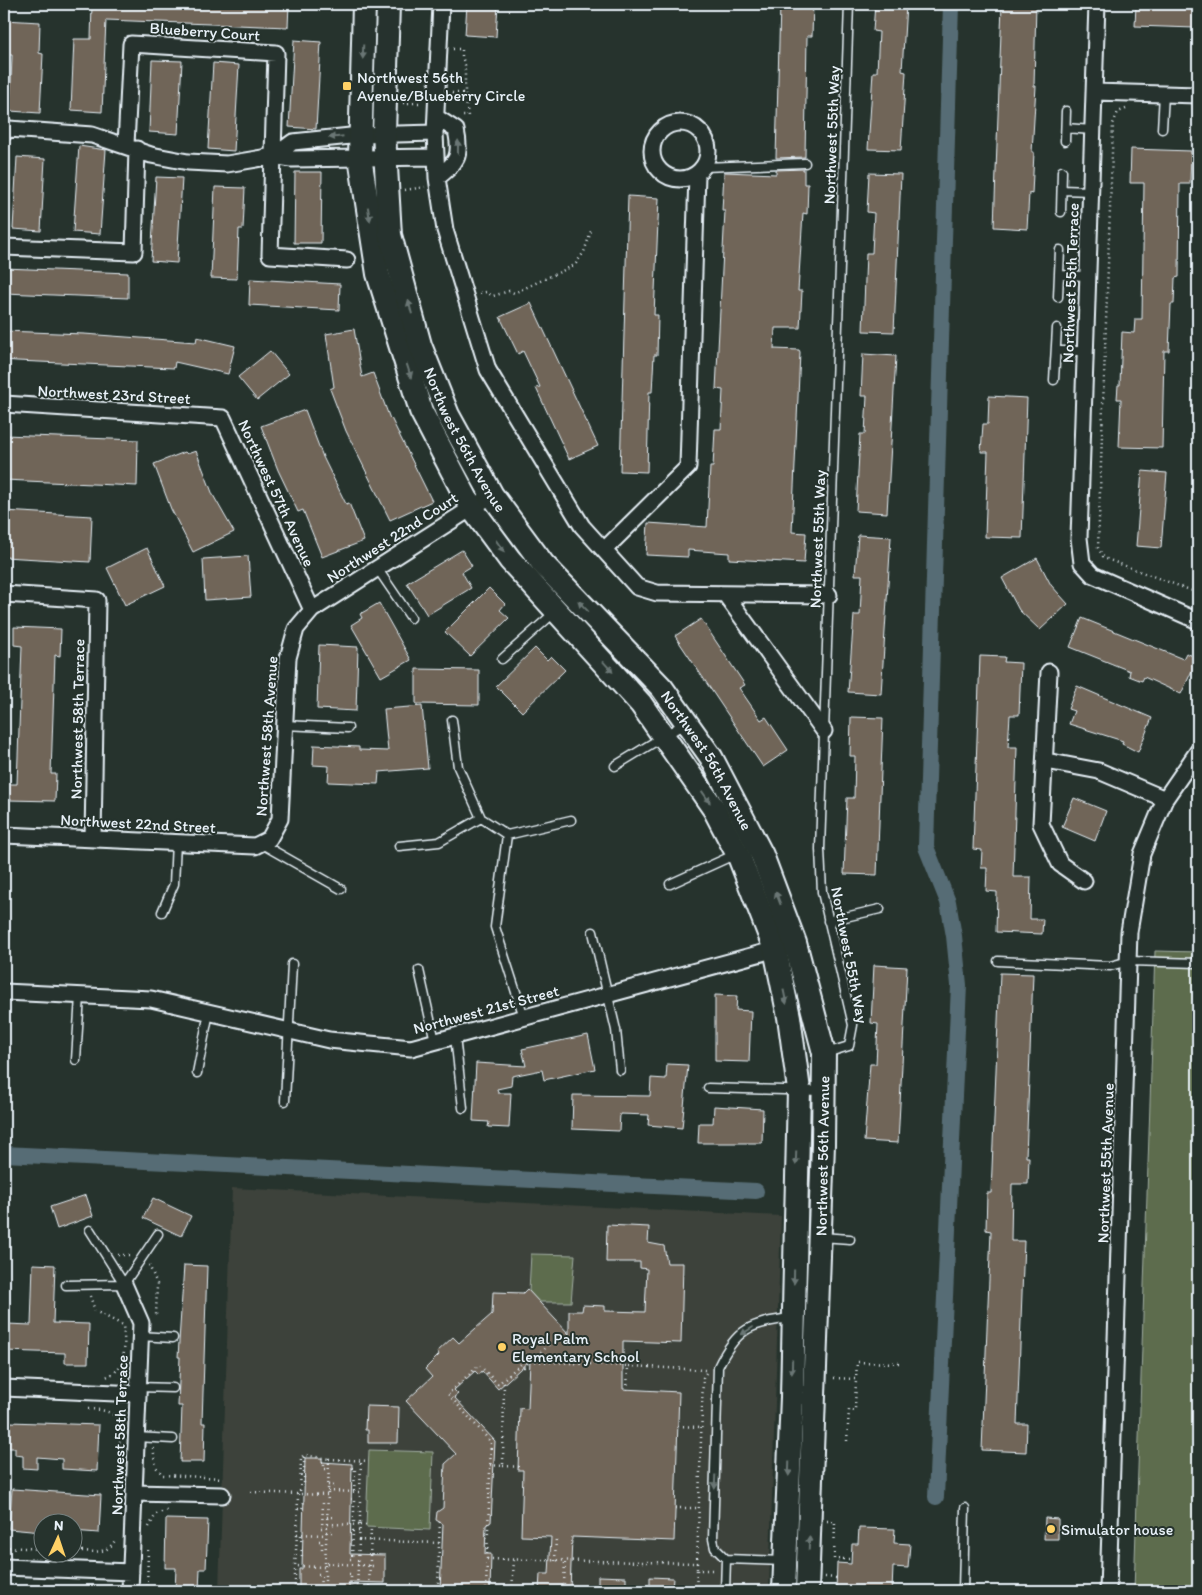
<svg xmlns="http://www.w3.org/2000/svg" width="1202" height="1595" font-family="Itim,sans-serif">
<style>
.built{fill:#3c423a}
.green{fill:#5d6c4e;stroke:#a2aea3}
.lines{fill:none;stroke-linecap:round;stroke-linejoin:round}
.canal{stroke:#566c74;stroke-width:16}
.building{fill:#6f6558;stroke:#e8f1f8}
.lane-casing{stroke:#e8f1f8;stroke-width:11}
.street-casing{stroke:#e8f1f8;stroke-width:19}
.secondary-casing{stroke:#e8f1f8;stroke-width:26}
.path{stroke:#e8f1f8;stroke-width:2.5;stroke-dasharray:1 4;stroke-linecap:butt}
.lane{stroke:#26332d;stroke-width:8}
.street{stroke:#26332d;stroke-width:15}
.secondary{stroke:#26332d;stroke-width:22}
.oneway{fill:#6a7674}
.poi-dot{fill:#ffd166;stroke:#26332d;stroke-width:2}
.labels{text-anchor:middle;stroke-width:4;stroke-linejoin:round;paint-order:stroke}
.street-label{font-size:16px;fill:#e8f1f8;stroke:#26332d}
.poi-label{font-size:16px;fill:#e8f1f8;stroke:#26332d;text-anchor:start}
</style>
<rect width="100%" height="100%" fill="#26332d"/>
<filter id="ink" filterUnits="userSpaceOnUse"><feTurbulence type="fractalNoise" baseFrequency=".02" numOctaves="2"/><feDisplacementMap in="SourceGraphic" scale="10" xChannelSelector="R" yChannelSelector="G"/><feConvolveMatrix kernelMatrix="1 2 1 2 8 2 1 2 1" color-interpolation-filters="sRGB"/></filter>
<g filter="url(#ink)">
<path class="built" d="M232,1188L781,1216L769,1591H219Z"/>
<path class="green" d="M1155,951L1198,952V1591H1134Z
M531,1254L575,1255L571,1302H538L529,1291Z
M369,1450L433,1452L430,1530L366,1527Z"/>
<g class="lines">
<path class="canal" d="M4,1154L756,1191
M936,1497L959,985L954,936L948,902L926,847L951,4"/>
</g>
<path class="building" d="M92,4H289L288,27L106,20L102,112L71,110L74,39H91Z
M467,4H498L496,37L465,35Z
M780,4H813L812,36H807L805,157L776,158Z
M875,4H906L902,71L906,72L901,150L868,149L873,72H877L879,32L873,31Z
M1002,4H1036L1034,86H1036L1032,152H1034L1032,194L1029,193L1027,229L994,227Z
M1136,4H1196L1195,28L1135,26Z
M4,20L40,22L39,53L43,54L40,113L10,111L12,55H4Z
M294,40L321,42L316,129L289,127Z
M152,60L182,61L178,134L149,132Z
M213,63L239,65L234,151L208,149Z
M79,146L106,150L100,234L73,232Z
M1131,149L1191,151L1190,184H1180L1179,277L1175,278L1174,304H1171L1169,351H1164L1162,448L1119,447L1121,399H1117L1118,385H1120L1122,332L1134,333L1135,319H1142L1144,183H1130Z
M17,157L45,159L41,231L13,229Z
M804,169V184H808L807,214L803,213L798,291H802L800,328H775L774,349L799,350L800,352L792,532L806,533L804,563L729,559V553L688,550V557L646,555L648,523L707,527L710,467H713L715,429H721L723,390L716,389L725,211H722L724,172L776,174V170Z
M295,172H322L321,243H294Z
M869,173L901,174L894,332L863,331L866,253H872L874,213L867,212Z
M156,177L182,178L177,263L151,261Z
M215,187L245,188L243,229H239L237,279L211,278Z
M628,196L659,198L654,315H658L657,355H654L652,392H649L647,472L620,471Z
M4,268L128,273V298L4,293Z
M250,279L340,284L339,310L249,305Z
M531,303L598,446L569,459L536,388L540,387L523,351L518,354L500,317Z
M354,329L362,377L373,373L390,419L391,418L432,501L390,520L346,431L330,389L334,387L326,334Z
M4,331L84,334L196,342L197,337L235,346L228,374L175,362L174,368L17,361L4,360Z
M270,351L289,374L257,400L238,377Z
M863,354L896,356L887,513L856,511L860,434H865L867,396H861Z
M989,396L1027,398L1022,538L985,537L988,452H981L983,424H988Z
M305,410L323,457L346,504L349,503L364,541L322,557L303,510L298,512L278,470L261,426Z
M4,435L138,440L137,486L4,480Z
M196,451L213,495L234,532L193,552L171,509L154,464L185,452L187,454Z
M1142,471L1167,473L1161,548L1136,546Z
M4,511L92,516L90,562L4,557Z
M858,535L891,537L881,694L848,692L854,615H860L862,575H855Z
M147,548L165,586L125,605L107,568Z
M462,550L472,566L462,572L471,588L427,615L407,583Z
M248,556L251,597L205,600L203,559Z
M1037,558L1051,585L1068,604L1040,630L1019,610L1002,578Z
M489,588L505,604L500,610L509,618L470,656L445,632Z
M379,603L411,660L381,677L351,625L362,618L360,614Z
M1082,618L1183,659L1186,653L1198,658L1181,694L1144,677L1142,681L1129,676L1130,671L1070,647Z
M701,619L745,685L739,688L761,720L766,717L788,750L763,767L675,636Z
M14,627L61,629L60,656L55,655L51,774H56L55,801L8,800V784H17L22,646L14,645Z
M319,645L358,647L356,711L317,709Z
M535,648L547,660L551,656L565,670L522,712L496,686Z
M980,656L1005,657L1004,662L1021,663L1019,715H1010L1008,747H1017L1013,877H1031L1030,919H1043L1042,934L996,932L997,892L986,891L987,868H981L982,850L973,849Z
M416,669L479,670V705L416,704Z
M1077,686L1152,718L1138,752L1122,744L1123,741L1069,724L1074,711L1068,709Z
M422,706L428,768L379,772L378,784L328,782L329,766L313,765L314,745L359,747V750L388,751L384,709Z
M851,717L883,718L877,875L844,874L847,798H854L855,756H850Z
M1074,798L1106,811L1095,841L1062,827Z
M874,965L907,967L898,1143L864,1141L870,1064H876L878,1024L871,1023Z
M1000,973L1033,974L1026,1157H1029L1028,1184H1012L1011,1241H1024L1017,1424H1027L1026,1452L982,1450L991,1231L986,1230L987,1193H991Z
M715,995L737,996L736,1010L751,1011L749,1062L715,1061Z
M588,1035L595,1069L544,1080L542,1070L512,1076L511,1086L497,1089L498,1093H511L509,1128L488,1127L489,1122L473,1121L476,1063L526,1066L522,1049Z
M667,1064L688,1065L682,1128L648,1125L649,1115L620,1114L619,1131L572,1129L573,1095L650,1096L651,1078L666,1079Z
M714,1106L763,1109L762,1143H698L699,1123H713Z
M86,1195L93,1216L57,1229L50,1207Z
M153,1198L191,1216L181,1236L143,1218Z
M607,1225L649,1227L648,1243L664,1246L667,1263H683L681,1343L623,1341V1389L679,1392L674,1541L572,1537L570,1591H539L540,1574H549L551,1537L521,1536L523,1470H518L520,1408L528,1409L530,1360L498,1389L482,1371L479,1375L475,1371L454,1390L458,1394L454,1397L495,1441L491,1522L486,1525L485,1554H491L490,1591H440L443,1524L436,1520L437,1512L443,1508L445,1464L456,1454L406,1401L432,1377L425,1369L439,1355L437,1352L453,1337L459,1343L492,1314L493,1292L523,1293L527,1289L569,1334V1311H582L583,1305L605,1306V1311L645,1312L647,1269L640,1268V1262H606Z
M33,1264L55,1265L53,1323L89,1324L88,1363H65V1353L5,1351L7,1324L31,1325Z
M184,1265L207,1266L202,1423H205L204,1462H180L182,1406H178L180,1357H178Z
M366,1406L399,1407L398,1443H368V1430H365Z
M10,1422L99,1425L97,1471L62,1469V1459L37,1457V1469L23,1468V1456L15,1455V1448H9Z
M305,1458H322V1462L352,1464L350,1554L385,1555V1583L349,1582V1591H299V1569H302Z
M12,1489L101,1495L99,1533L72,1531V1522H42V1532L9,1529Z
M1045,1518L1058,1519V1539H1044Z
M166,1519L208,1520L206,1569H200L199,1591H175L176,1568H165Z
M859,1528L895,1529L894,1543L910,1544L908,1568L893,1567L892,1591H836L837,1563L851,1564L852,1544H858Z
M598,1576L626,1577V1591H598Z
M650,1577L673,1578L672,1591H650Z"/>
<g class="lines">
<defs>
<path id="lane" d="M1066,128L1092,130
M1162,129L1164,94
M1065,141L1066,111
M704,167L805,163
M1062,190L1090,191
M1061,212L1062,171
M1059,275L1087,276
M1058,297L1060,250
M1056,351H1085
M1054,380L1057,328
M377,568L411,618
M502,659L555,612
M452,720L458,767L481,818
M284,725L348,728
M615,766L684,724
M507,835L495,927L524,1017
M260,843L341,889
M399,846L439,842L481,818L507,835L571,820
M670,884L736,854
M162,912L174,884L176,842
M828,921L880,909
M593,932L616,1030L620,1070
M998,961L1110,966L1129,961L1198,963
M419,970L435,1041
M455,1036L463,1108
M826,1053L849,1046L853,1025L822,892L820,849L849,4
M76,1060L80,996
M197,1073L209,1012
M708,1088L821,1091
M285,1101L292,964
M90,1230L124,1284
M821,1237L850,1239
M124,1284L158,1234
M66,1285L124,1284
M140,1336L173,1338
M138,1387L173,1388
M136,1437L173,1439
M783,1561L726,1559L715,1548L713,1539L718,1367C736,1329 750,1323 791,1318
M725,1591L726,1559
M963,1591L965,1508"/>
<path id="street" d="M441,4L435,133L437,178L445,230L488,370L582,526L637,587L657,593L829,595
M1097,4L1079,538L1082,563L1093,575L1198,621
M1094,92L1198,95
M436,117L456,130C462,157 457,162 437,178
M652 151a28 28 0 1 1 56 0a28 28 0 1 1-56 0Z
M4,133L9,129L92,135L151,155L188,162L227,164L274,156L291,159L435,157
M126,145L131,44L276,53L270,255L347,260
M274,156L293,142L360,135L435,133
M4,247L134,252L137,149
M4,404L223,418L312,610
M604,550L688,467L697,174
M4,594L97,600L93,838
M725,594L824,731
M1049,672L1041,824L1060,864L1084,881
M1046,761L1099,771L1165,799
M4,835L255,846L269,839L280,819L288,658L296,629L312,610L492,495
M4,992L151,999L329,1040L411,1048L784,947
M124,1284L141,1323L130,1591
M4,1388L138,1394
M134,1493L222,1495
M4,1567L131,1572
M1108,1591L1129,932L1142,854L1165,799L1198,751"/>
<g id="secondary">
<path d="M364,4L360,157L378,274L421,411L471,507L510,560L641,704L714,809L740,859L775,949L789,1017L799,1090L792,1397L784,1591"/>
<path id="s1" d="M388,4L384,133L390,235L420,345L448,415L492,495L543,564L662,688L711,757L762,855L795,943L811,1003L824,1053L823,1144L807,1591"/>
</g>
</defs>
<use href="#lane" class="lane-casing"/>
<use href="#street" class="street-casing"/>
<use href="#secondary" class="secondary-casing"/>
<path class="path" d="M453,49H462V57L465,65V93
M452,93H465L468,116H463
M403,103H422
M1126,109L1118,112L1113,124L1098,548L1104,558L1198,593
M405,190L425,187
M480,293L486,292L493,296L509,291L514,293L575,265L584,252L591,231
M118,1255H130
M149,1265L157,1284L156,1318
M90,1296L95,1311L123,1325C125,1344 128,1371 105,1377
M546,1341L549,1345L530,1361L628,1366
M834,1378L856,1379L857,1362L900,1363
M627,1390L628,1366L706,1370
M88,1409C125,1410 120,1424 119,1455
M678,1426L701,1427
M847,1441L849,1410L855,1411L856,1379
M153,1448L156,1467L163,1475L223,1478
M304,1457V1486
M322,1462H324V1469H329
M490,1465L503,1466L504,1379
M503,1466L523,1467
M352,1468H355L354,1492
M328,1485L334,1486
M328,1491L360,1492L361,1460
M251,1492L298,1494
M298,1494L297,1534L326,1535
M327,1495L300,1494L301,1458L304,1455L329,1459
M351,1499H354V1524
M675,1508H699
M298,1509H302L304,1502
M327,1517H334
M827,1521H835L834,1559H851
M327,1524L329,1459L369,1461
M149,1527L156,1514L167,1510
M321,1528H322L323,1503H327
M326,1532H333
M297,1534L295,1566L324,1567
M301,1535L302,1559
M359,1540L360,1525H366
M319,1541H322V1549H326
M439,1543L440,1522
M4,1547L42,1549
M72,1550C90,1551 108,1557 116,1538
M350,1559H352L353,1531H360
M487,1559L491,1442L448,1394L479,1365L498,1384L521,1364L524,1367L530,1361
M555,1561L556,1537
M325,1563L327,1524L360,1525V1492
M697,1563L703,1378L706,1373
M318,1574H321L320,1591
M349,1574H351V1591
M825,1577L836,1578
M564,1584L565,1561
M325,1589H331
M438,1589L486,1591L487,1559L697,1563V1570
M147,1591L148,1550
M295,1591V1566
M325,1591V1563L373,1566
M357,1591L359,1540L439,1543L438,1591
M357,1591H381
M369,1591L371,1527
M512,1591L514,1560
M696,1591L697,1570H714
M696,1591H714"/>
<use href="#lane" class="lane"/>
<use href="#street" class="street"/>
<use href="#secondary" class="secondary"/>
</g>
<defs><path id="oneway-solid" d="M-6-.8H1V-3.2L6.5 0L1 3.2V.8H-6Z" transform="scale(1.25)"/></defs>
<g class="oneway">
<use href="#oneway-solid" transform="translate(363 52) rotate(92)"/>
<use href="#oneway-solid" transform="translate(336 137) rotate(174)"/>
<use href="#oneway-solid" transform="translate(458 147) rotate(-89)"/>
<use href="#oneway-solid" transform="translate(369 214) rotate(81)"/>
<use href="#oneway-solid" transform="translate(410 307) rotate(-105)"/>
<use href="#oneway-solid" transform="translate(409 371) rotate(72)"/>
<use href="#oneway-solid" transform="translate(500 546) rotate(54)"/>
<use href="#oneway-solid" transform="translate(583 606) rotate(-134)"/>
<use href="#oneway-solid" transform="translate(608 667) rotate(48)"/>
<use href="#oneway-solid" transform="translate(706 797) rotate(55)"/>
<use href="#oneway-solid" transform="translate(778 898) rotate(-111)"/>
<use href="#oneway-solid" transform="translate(785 997) rotate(78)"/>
<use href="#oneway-solid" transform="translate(796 1158) rotate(92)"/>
<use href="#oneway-solid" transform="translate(794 1277) rotate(91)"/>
<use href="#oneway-solid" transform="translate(747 1331) rotate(148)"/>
<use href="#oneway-solid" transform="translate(792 1367) rotate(91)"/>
<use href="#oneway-solid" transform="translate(789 1469) rotate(92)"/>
<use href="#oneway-solid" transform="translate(715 1482) rotate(92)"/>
<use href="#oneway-solid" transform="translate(809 1543) rotate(-88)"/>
</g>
</g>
<g class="poi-dot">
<rect x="342" y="81" width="10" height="10" rx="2.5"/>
<circle cx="502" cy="1347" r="5"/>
<circle cx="1051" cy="1529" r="5"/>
</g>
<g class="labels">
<g class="street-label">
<text transform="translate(205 31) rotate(4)" y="6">Blueberry Court</text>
<text transform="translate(831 135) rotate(-88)" y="6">Northwest 55th Way</text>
<text transform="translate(1070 283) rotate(-88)" y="6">Northwest 55th Terrace</text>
<text transform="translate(114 394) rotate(3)" y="6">Northwest 23rd Street</text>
<text dy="6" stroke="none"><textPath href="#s1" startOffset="450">Northwest 56th Avenue</textPath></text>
<text transform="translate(277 493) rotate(65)" y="6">Northwest 57th Avenue</text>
<text transform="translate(392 537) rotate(-33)" y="6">Northwest 22nd Court</text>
<text transform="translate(817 539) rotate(-88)" y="6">Northwest 55th Way</text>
<text transform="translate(77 719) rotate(-89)" y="6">Northwest 58th Terrace</text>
<text transform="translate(266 736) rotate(-86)" y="6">Northwest 58th Avenue</text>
<text dy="6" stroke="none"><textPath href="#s1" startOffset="855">Northwest 56th Avenue</textPath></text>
<text transform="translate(138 823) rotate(3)" y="6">Northwest 22nd Street</text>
<text transform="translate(850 955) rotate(79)" y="6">Northwest 55th Way</text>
<text transform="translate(486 1009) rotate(-15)" y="6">Northwest 21st Street</text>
<text transform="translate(822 1156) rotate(-89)" y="6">Northwest 56th Avenue</text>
<text transform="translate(1105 1163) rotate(-88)" y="6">Northwest 55th Avenue</text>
<text transform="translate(119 1435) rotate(-88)" y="6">Northwest 58th Terrace</text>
</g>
<g class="poi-label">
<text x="357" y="83">Northwest 56th<tspan x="357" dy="18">Avenue/Blueberry Circle</tspan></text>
<text x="512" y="1344">Royal Palm<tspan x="512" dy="18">Elementary School</tspan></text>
<text x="1061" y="1535">Simulator house</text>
</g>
</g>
<rect width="1202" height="1595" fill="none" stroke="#26332d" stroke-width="20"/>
<rect x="10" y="10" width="1182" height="1575" fill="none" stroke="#e8f1f8" stroke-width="2" filter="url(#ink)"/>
<g transform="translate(58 1538) rotate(3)"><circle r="24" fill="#26332d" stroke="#747f7e"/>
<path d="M0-4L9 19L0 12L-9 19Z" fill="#ffd166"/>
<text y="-8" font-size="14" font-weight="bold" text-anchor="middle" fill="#e8f1f8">N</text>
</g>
</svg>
